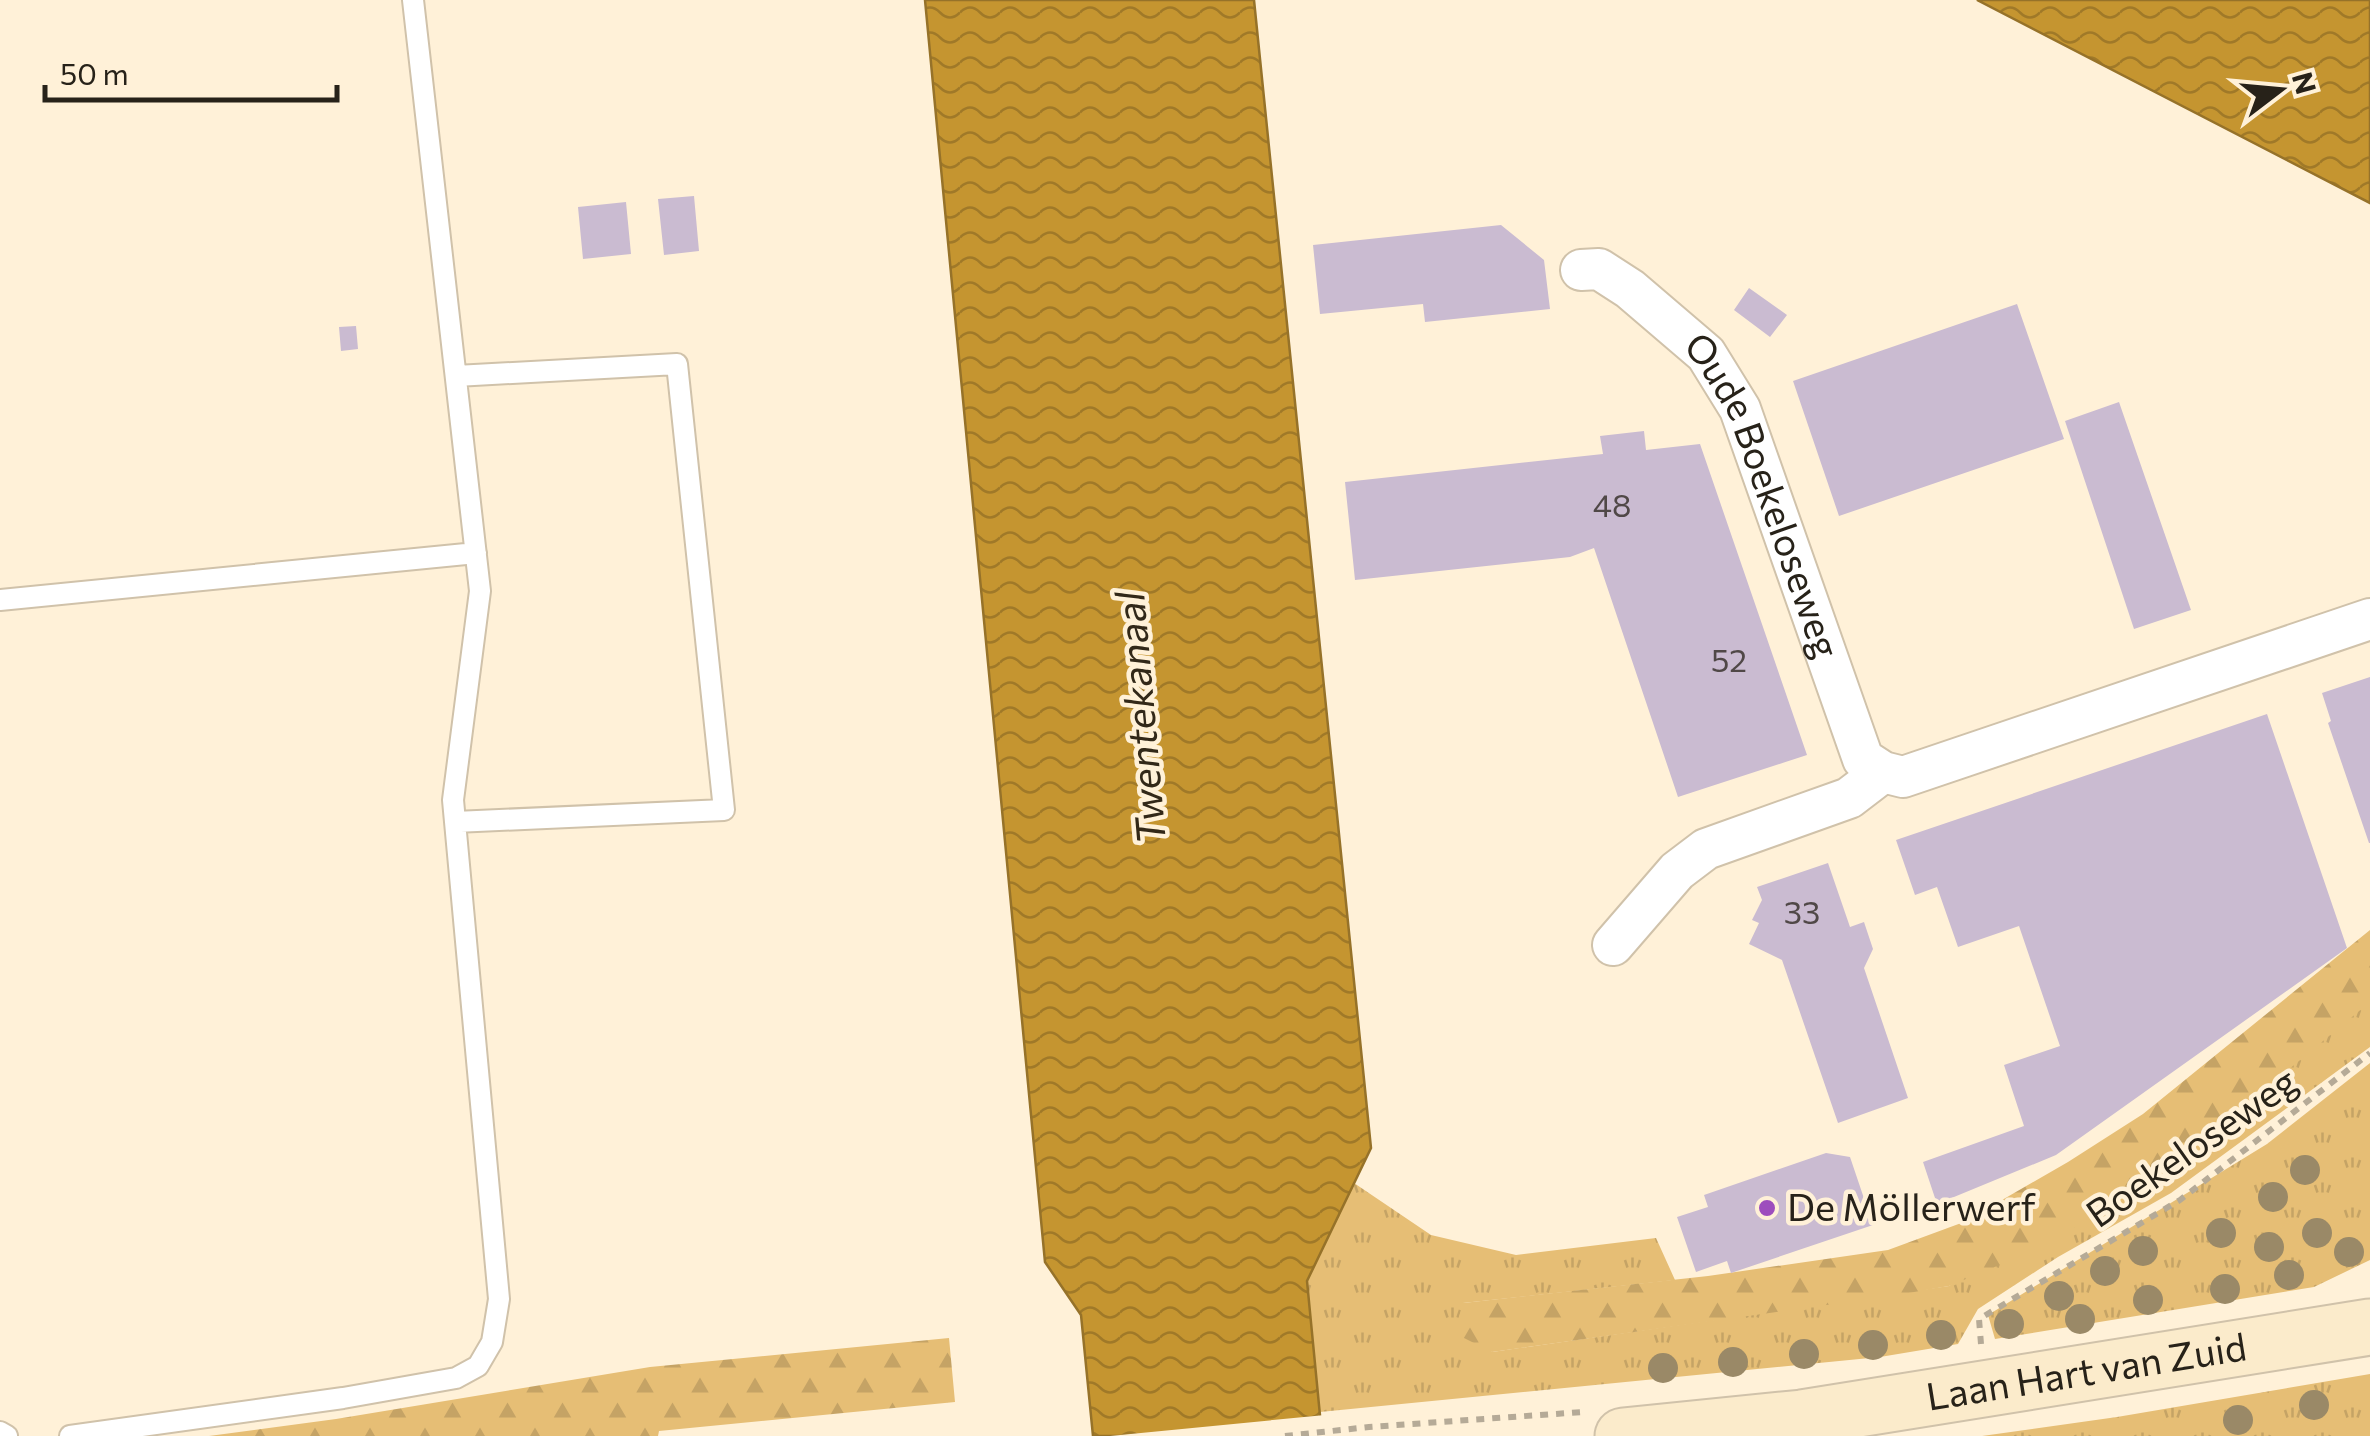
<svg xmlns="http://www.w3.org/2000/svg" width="2370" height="1436" font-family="Commissioner,sans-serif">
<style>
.grass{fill:url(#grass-tufts)}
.forest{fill:url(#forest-firs)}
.water{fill:url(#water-waves);stroke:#967229;stroke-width:2.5}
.pier{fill:#fff1d8}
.building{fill:#cabbd1}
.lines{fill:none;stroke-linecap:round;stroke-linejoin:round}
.service-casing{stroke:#d0c2aa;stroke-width:24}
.minor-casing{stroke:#d0c2aa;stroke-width:44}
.secondary-casing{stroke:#d0c2aa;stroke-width:59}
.path{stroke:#b5aa97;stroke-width:6;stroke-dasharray:8 8;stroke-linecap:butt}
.service{stroke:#fff;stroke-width:20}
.minor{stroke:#fff;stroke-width:40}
.secondary{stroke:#fbebcb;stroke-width:55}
.tree{fill:#9a8967}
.poi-dot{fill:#9d4dbd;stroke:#fff1d8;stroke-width:4}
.labels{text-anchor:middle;stroke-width:9;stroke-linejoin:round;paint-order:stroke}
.number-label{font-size:32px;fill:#504847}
.street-label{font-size:38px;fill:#272219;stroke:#fff1d8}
.poi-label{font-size:38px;fill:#272219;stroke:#fff1d8;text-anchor:start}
.water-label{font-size:40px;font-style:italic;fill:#322818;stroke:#fff1d8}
</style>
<defs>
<pattern id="grass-tufts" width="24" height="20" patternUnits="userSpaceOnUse" patternTransform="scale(2.5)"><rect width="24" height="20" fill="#e6be75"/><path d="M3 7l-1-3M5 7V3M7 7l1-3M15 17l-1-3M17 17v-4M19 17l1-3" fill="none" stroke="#c5a365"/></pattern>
<pattern id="forest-firs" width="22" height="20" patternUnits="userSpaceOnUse" patternTransform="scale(2.5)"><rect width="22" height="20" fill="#e6be75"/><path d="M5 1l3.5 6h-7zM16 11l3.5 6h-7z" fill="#c5a365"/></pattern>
<pattern id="water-waves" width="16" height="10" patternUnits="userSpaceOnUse" patternTransform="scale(2.5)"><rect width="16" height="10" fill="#c59530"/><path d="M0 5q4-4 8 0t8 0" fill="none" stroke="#a07928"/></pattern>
</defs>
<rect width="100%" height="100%" fill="#fff1d8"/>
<path class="grass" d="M2370,998V1047L2171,1193L2058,1257L1978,1309L1958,1344L1880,1357L1320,1412L1307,1281L1354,1183L1431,1235L1516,1255L1656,1238L1675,1280L1463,1303L1492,1352L1949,1286Z
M2370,1063V1260L2314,1287L1995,1339L1988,1315L2267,1144Z
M2370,1374V1436H1982L2117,1417Z"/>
<path class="forest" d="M2370,930V1002L2216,1130L2121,1200L2069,1231L1997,1266L1949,1286L1891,1296L1492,1352L1454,1333L1463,1303L1708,1276L1888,1250L1964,1222L2068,1162L2143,1114Z
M949,1338L955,1402L659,1431L658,1436H209L336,1419L650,1367Z"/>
<path class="water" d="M925,0H1254L1371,1148L1307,1281L1322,1436H1093L1081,1315L1045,1262Z
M1977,0H2370V203Z"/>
<path class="pier" d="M1325,1415L1327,1436H1110Z"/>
<path class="building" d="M694,196L699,251L664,255L658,199Z
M626,202L631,254L583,259L578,207Z
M1501,225L1544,260L1550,309L1425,322L1423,304L1320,314L1313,245Z
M1749,288L1787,315L1770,337L1734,310Z
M2017,304L2064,439L1839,516L1793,381Z
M356,326L358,349L341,351L339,327Z
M2119,402L2191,610L2134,629L2065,421Z
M1644,431L1646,450L1700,444L1807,755L1678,797L1594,548L1570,557L1355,580L1345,482L1603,454L1600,436Z
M2370,677V843H2369L2328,723L2331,721L2322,693Z
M2267,714L2347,948L2056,1155L1937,1204L1923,1162L2024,1126L2004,1065L2060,1046L2019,926L1958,947L1937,887L1915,895L1896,840Z
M1828,863L1850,927L1864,922L1873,949L1864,968L1908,1098L1838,1123L1782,960L1749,944L1759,923L1752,920L1762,900L1757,887Z
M1826,1153L1850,1157L1873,1225L1731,1273L1727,1261L1696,1272L1677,1217L1708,1207L1704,1195Z"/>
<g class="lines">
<defs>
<path id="service" d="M0,600L476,553
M455,822L724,810L677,364L456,376
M0,1432L7,1436
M70,1436L343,1398L456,1378L478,1366L492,1342L499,1299L453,800L480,591L413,0"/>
<g id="minor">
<path id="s1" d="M1581,270L1599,269L1630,289L1706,354L1740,409L1863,759L1883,772L1903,777L2370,619"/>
<path d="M1613,945L1677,871L1706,849L1849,798L1883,772"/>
</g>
<g id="secondary">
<path id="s2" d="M1623,1436L1802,1418L2370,1327"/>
</g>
</defs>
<use href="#service" class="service-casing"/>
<use href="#minor" class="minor-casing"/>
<use href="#secondary" class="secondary-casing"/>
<path class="path" d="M1981,1344L1979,1319L2180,1200L2370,1053
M1285,1436L1369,1427L1583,1412"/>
<use href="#service" class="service"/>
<use href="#minor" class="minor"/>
<use href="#secondary" class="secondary"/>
</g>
<g class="tree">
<circle cx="2305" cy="1170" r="15"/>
<circle cx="2273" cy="1197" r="15"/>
<circle cx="2221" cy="1233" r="15"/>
<circle cx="2317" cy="1233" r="15"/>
<circle cx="2269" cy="1247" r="15"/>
<circle cx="2143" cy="1251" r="15"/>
<circle cx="2349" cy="1252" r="15"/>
<circle cx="2105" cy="1271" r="15"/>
<circle cx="2289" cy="1275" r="15"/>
<circle cx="2225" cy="1289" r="15"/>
<circle cx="2059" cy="1296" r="15"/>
<circle cx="2148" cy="1300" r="15"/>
<circle cx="2080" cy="1319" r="15"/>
<circle cx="2009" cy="1324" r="15"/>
<circle cx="1941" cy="1335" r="15"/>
<circle cx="1873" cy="1345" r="15"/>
<circle cx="1804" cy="1354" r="15"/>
<circle cx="1733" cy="1362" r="15"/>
<circle cx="1663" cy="1368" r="15"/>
<circle cx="2314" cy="1405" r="15"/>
<circle cx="2238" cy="1420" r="15"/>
</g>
<circle class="poi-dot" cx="1767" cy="1208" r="10"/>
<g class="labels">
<g class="number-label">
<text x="1612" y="517">48</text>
<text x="1729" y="672">52</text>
<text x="1802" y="924">33</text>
</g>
<g class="street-label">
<text dy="13" stroke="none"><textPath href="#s1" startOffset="308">Oude Boekeloseweg</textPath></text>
<text transform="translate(2192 1148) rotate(-35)" y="13">Boekeloseweg</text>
<text dy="13" stroke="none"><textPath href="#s2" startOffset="468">Laan Hart van Zuid</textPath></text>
</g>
<g class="poi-label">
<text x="1787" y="1221">De Möllerwerf</text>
</g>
<g class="water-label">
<text transform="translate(1141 718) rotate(-95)" y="14">Twentekanaal</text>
</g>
</g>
<g transform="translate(2280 90) rotate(74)" stroke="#fff1d8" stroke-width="8" paint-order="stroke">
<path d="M0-8L18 38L0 25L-18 38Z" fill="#272219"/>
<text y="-15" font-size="28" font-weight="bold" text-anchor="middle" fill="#272219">N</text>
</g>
<path d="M45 85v15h292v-15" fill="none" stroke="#272219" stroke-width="5"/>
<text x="60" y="85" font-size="30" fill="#272219" stroke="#fff1d8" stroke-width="8" paint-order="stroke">50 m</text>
</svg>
